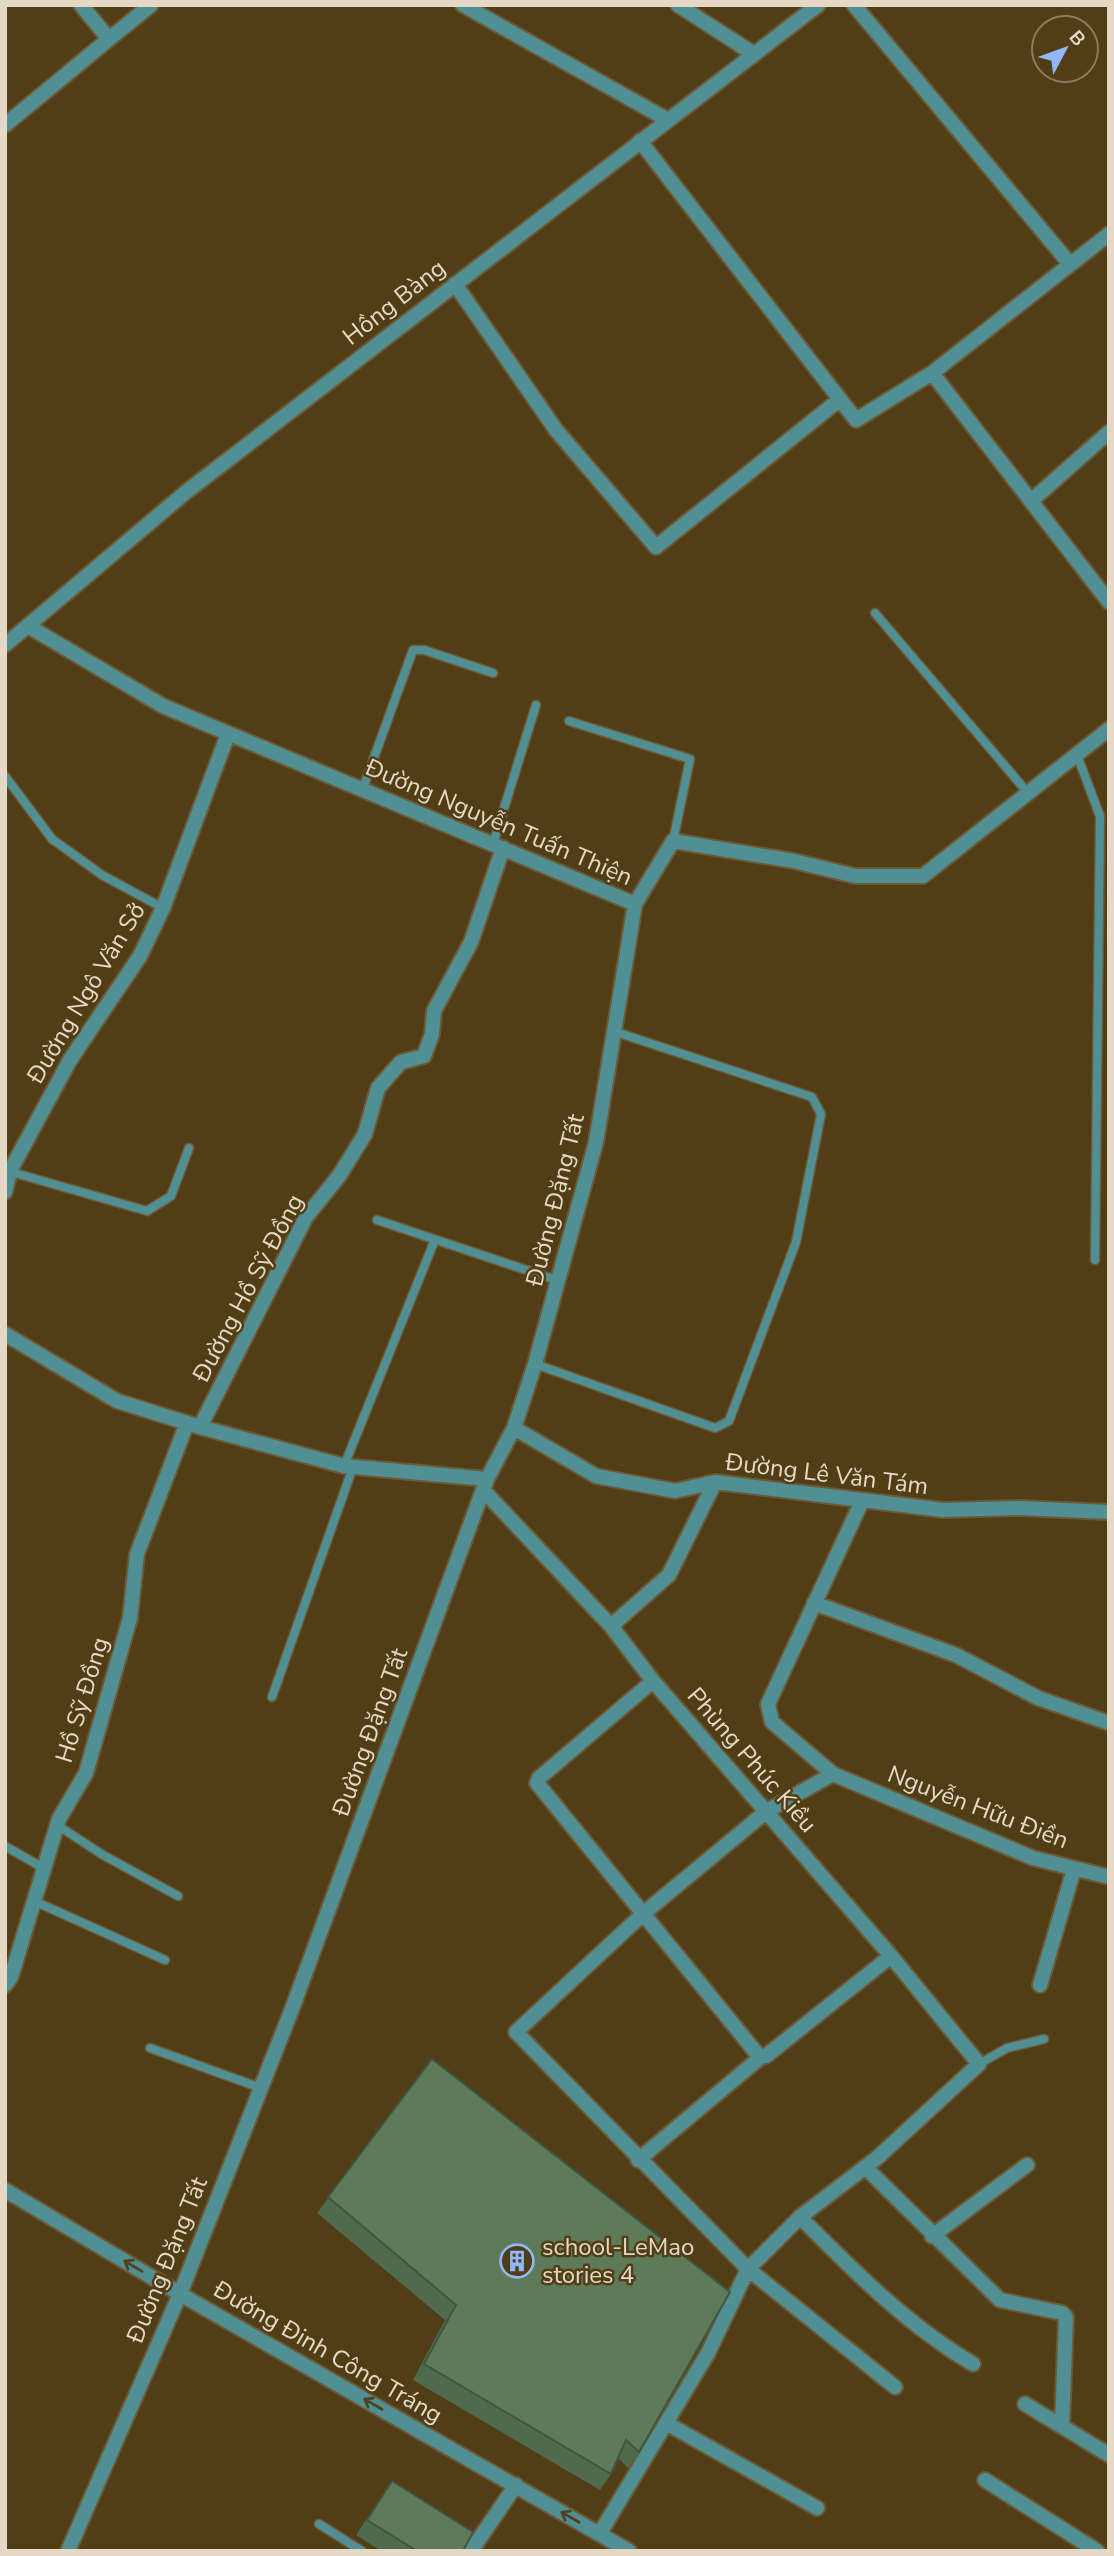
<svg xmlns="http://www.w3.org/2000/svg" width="1114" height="2556" font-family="'Nunito Sans',sans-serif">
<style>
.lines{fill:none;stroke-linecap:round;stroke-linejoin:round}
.service-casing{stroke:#6c5936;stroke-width:11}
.minor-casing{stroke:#6c5936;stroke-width:18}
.tertiary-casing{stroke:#6c5936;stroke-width:18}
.service{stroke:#509094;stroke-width:8}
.minor{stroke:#509094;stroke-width:14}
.tertiary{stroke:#509094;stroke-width:14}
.wall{fill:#506a4d}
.building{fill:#5d7b59;stroke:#41563e;stroke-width:2}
.oneway{stroke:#51411c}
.labels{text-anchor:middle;stroke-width:5;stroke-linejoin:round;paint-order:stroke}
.street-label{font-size:24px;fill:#e5d9c5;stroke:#513d16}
.poi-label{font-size:24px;fill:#e5d9c5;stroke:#513d16;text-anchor:start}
</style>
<rect width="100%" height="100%" fill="#513d16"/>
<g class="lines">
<defs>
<path id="service" d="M875,613L1028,793
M569,721L690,759L673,841
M1077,755L1100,816L1095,1260
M5,776L52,839L102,875L163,908
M363,788L413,650H424L493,673
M493,844L536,705
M8,1171L147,1211L171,1196L189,1148
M377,1220L559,1281
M535,1364L715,1428L729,1421L796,1242L821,1114L812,1097L613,1031
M344,1466L434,1242
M272,1697L353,1467
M57,1825L103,1855L178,1896
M5,1846L45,1869
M34,1901L165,1960
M150,2048L261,2088
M979,2064L1007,2048L1044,2039
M319,2524L362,2551"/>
<path id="minor" d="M81,5L109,39L151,5
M463,5L668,120
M678,5L754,54
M854,5L1070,264
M5,125L109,39
M640,141L856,420L932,373L1109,234
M455,284L556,430L656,547L839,400
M932,373L1109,602
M1031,501L1109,432
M28,626L163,706L635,904L673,841L794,861L855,876H923L1109,729
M5,1192L10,1171L70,1060L140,956L163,908L228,734
M5,1334L117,1401L200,1427L344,1466L487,1479
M200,1427L306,1217L339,1176L365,1134L378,1088L401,1062L424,1056L432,1034L434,1011L471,942L503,848
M514,1428L596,1476L675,1491L715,1482L943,1510L1019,1508L1109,1512
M484,1491L611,1626L653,1681L891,1956L979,2064L877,2158L800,2217L748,2269L708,2353L600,2533
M862,1501L768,1704L772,1722L833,1774L1033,1858L1109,1877
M814,1603L956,1655L1038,1698L1109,1723
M611,1626L669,1575L715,1482
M653,1681L539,1778L537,1783L758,2055L766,2056L891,1956
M833,1774L767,1811L644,1913L516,2032L748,2269L895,2387
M5,1985L11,1977L59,1819L86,1773L130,1618L137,1554L187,1423
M1040,1985L1074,1869
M638,2160L761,2057
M865,2167L1000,2300L1062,2313L1066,2317L1062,2426
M800,2217C854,2271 908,2326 973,2364
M932,2236L1027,2165
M1025,2404L1109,2455
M666,2423L817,2508
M985,2480L1097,2551
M68,2551L180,2294L292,2009L487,1479L514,1428L535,1364L596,1142L635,904
M471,2551L516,2485"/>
<path id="tertiary" d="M5,645L186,492L818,5
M5,2190L180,2294L629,2551"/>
</defs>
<use href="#service" class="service-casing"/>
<use href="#minor" class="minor-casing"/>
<use href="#tertiary" class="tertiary-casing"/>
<use href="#service" class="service"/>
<use href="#minor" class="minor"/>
<use href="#tertiary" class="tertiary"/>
</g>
<path class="wall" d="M432,2059L639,2452L628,2468L618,2458L611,2474L600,2490L413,2380L445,2320L317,2213Z
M392,2481L463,2551H381L356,2535Z"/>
<path class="building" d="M432,2059L730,2292L639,2452L626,2440L611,2474L424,2364L456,2305L328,2197Z
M392,2481L473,2532L463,2551H417L367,2520Z"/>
<defs><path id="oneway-shaft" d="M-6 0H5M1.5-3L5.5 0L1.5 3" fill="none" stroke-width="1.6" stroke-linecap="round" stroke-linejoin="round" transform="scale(1.75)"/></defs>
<g class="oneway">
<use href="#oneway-shaft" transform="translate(133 2266) rotate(-149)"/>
<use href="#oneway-shaft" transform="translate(373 2404) rotate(-150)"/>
<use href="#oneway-shaft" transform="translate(570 2517) rotate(-150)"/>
</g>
<defs>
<symbol id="building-ring" viewBox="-11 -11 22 22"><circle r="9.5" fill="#513d16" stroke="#91b8fd" stroke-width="1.5"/><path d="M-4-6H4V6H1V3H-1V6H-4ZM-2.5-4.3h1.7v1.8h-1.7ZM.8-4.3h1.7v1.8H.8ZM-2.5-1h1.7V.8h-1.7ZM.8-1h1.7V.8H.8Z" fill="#91b8fd"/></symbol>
</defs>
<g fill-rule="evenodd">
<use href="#building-ring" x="498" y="2242" width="38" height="38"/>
</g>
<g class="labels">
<g class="street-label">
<text transform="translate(394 302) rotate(-38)" y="8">Hồng Bàng</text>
<text transform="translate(499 822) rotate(23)" y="8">Đường Nguyễn Tuấn Thiện</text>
<text transform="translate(86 993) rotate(-59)" y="8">Đường Ngô Văn Sở</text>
<text transform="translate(555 1200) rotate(-76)" y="8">Đường Đặng Tất</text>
<text transform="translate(248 1288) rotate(-62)" y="8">Đường Hồ Sỹ Đồng</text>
<text transform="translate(827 1474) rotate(7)" y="8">Đường Lê Văn Tám</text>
<text transform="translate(82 1700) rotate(-73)" y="8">Hồ Sỹ Đồng</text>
<text transform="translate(370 1732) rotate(-70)" y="8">Đường Đặng Tất</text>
<text transform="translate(752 1760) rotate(49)" y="8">Phùng Phúc Kiều</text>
<text transform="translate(978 1807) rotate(21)" y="8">Nguyễn Hữu Điền</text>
<text transform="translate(167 2260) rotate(-68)" y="8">Đường Đặng Tất</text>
<text transform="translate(328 2352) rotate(30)" y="8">Đường Đinh Công Tráng</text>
</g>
<g class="poi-label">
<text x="542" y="2255">school-LeMao<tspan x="542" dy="28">stories 4</tspan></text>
</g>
</g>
<rect width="1114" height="2556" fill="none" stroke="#e5d9c5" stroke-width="14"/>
<g transform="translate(1065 49) rotate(49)"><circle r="33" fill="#513d16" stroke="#8c7b5c" stroke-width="2"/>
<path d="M0-5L12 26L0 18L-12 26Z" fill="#91b8fd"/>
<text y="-10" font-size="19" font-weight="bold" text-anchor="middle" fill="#e5d9c5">B</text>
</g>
</svg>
